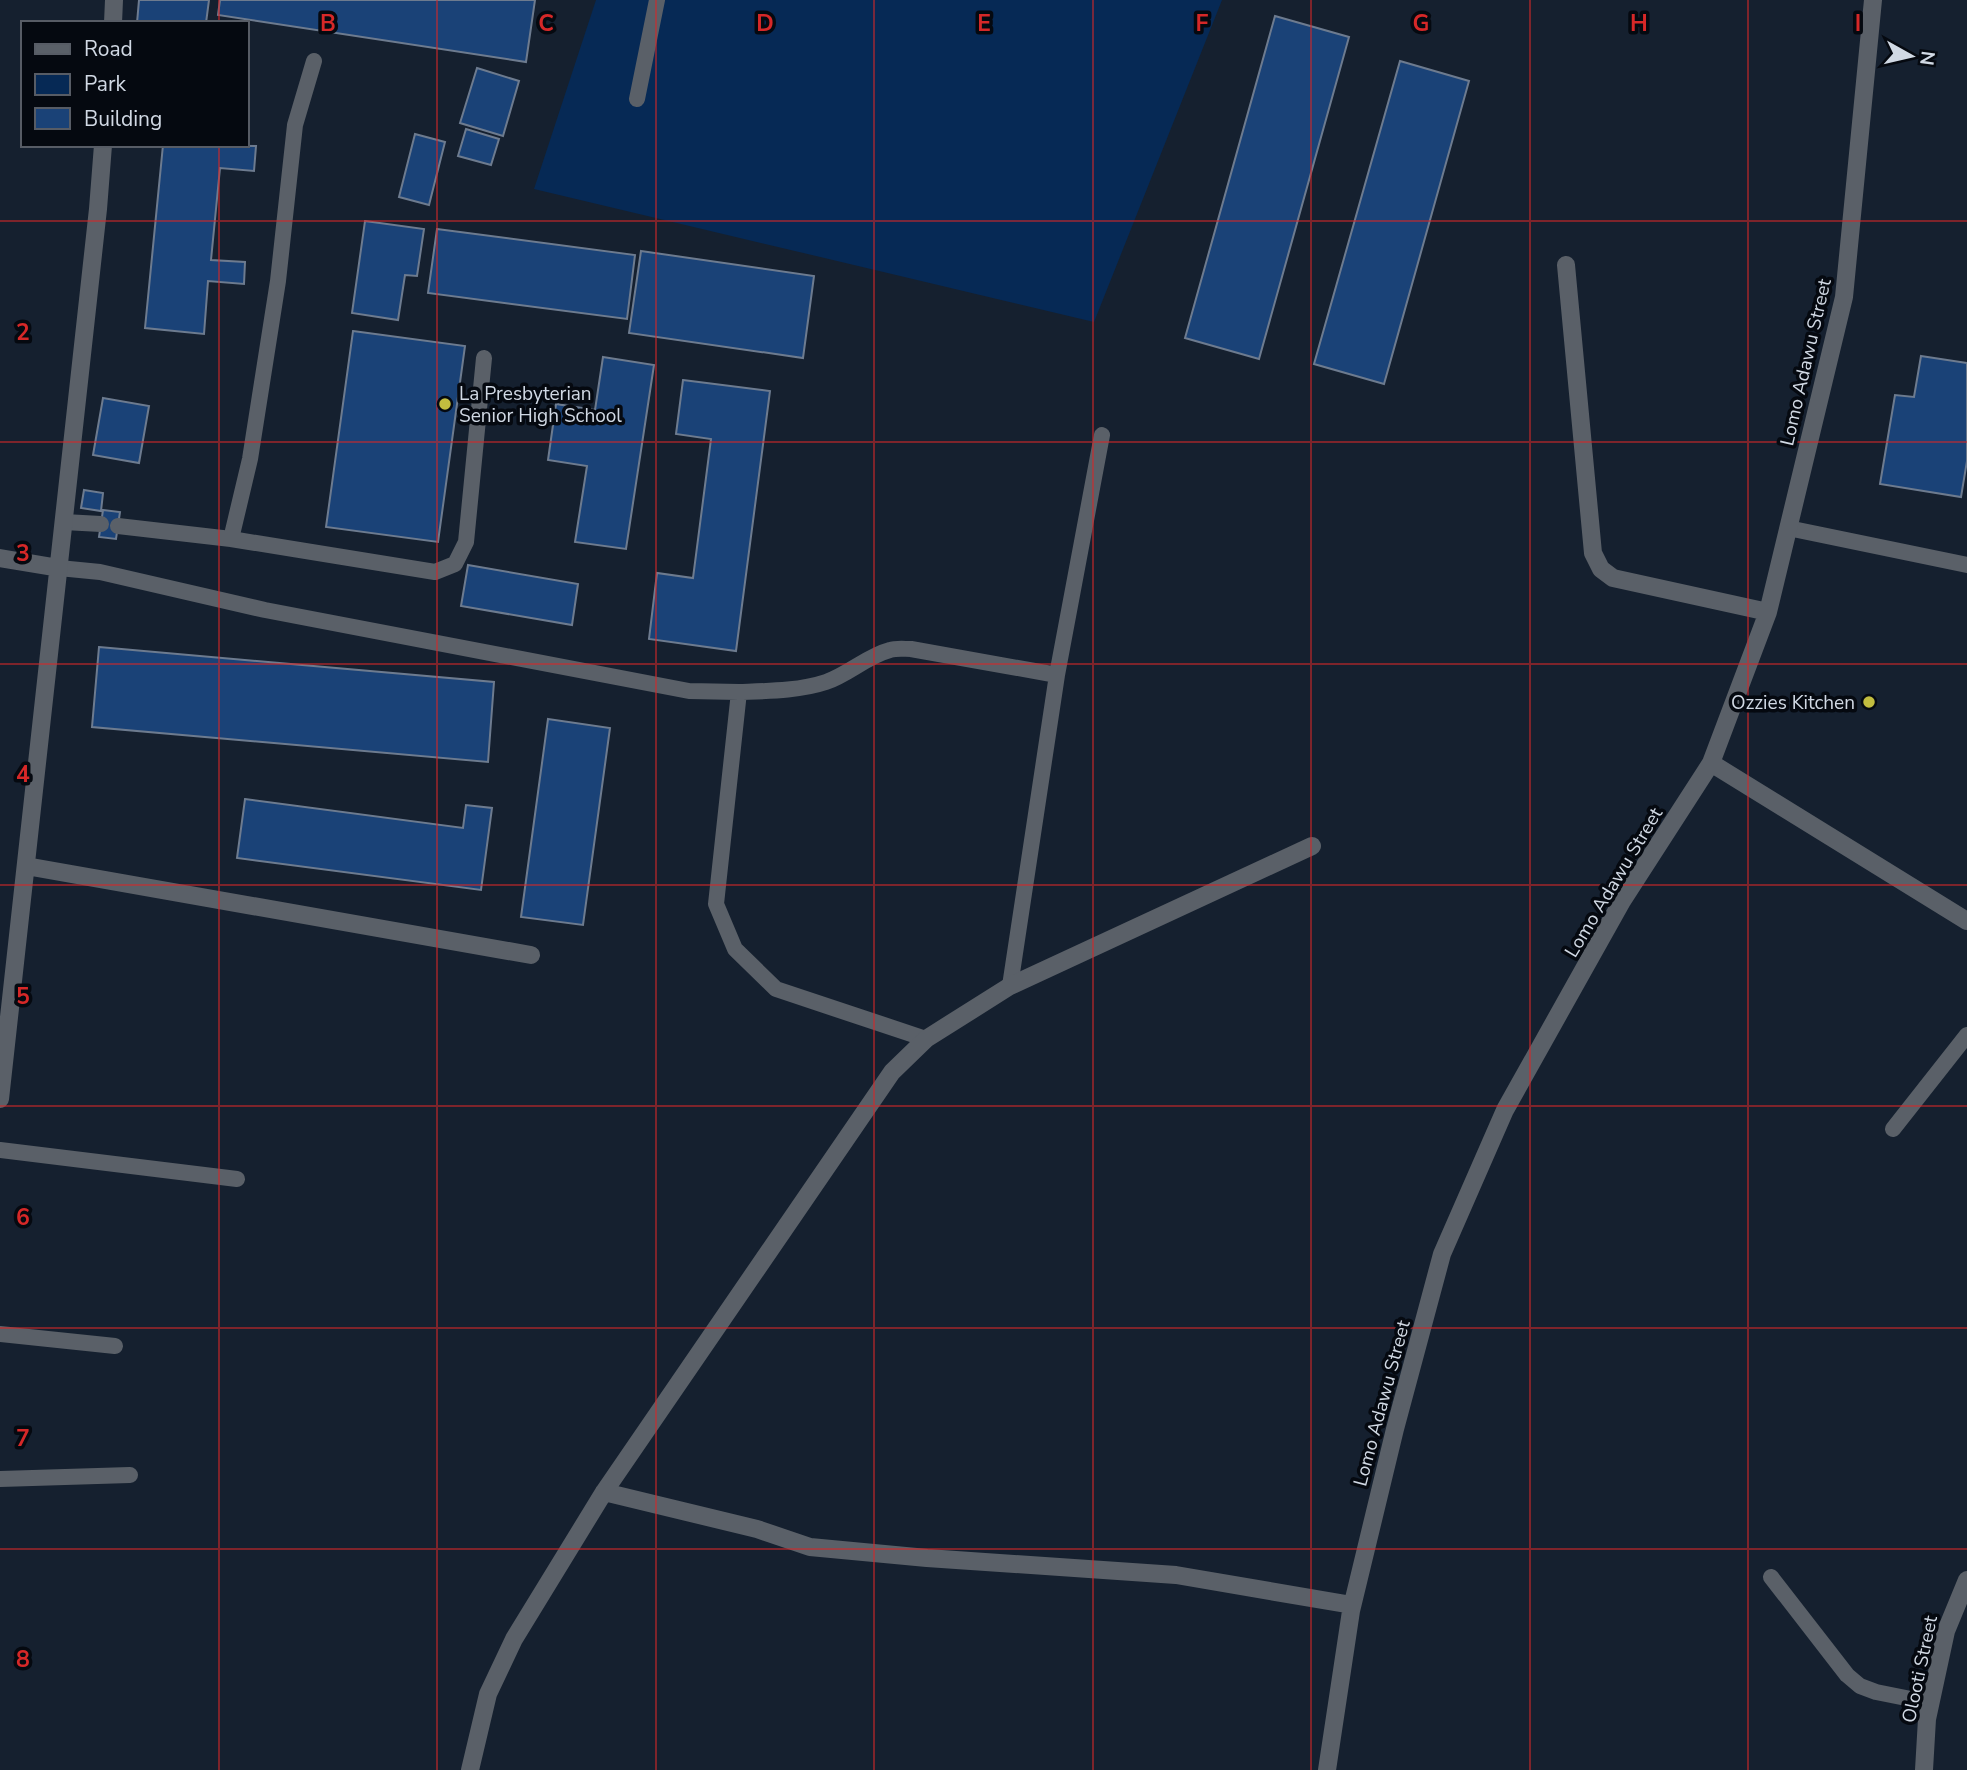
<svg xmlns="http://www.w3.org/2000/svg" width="1967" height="1770" font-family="'Nunito Sans',sans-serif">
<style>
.green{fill:#062955}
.building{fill:#1a4277;stroke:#6d7b8f;stroke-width:2}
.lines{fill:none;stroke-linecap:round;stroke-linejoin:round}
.lane{stroke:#5a6068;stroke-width:16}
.street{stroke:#5a6068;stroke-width:18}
.grid{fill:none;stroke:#d62828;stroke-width:2;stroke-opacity:0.55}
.poi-dot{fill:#c2bd3f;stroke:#050910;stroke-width:2.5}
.labels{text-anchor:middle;stroke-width:7;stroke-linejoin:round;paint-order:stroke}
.street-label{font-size:19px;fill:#d1d9e4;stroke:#050910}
.poi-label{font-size:19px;fill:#d1d9e4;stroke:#050910;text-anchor:start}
.grid-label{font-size:23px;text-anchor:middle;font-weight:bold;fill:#d62828;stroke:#050910;stroke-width:7;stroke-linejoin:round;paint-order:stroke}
</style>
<rect width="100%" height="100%" fill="#15202f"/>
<path class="green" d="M596,0H1222L1094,322L534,189Z"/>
<path class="building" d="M139,0H209L206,23H137Z
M220,0H535L526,62L218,15Z
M1275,16L1349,37L1259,359L1185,338Z
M1400,61L1469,81L1384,384L1314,364Z
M477,68L519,81L503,136L460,123Z
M466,129L499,139L491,165L458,156Z
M415,134L445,142L429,205L399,197Z
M163,145L256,146L254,171L220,168L211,260L245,262L244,284L208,281L204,334L145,328Z
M365,221L424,229L417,276L405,275L398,320L352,313Z
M437,229L635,255L627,319L428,293Z
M641,251L814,276L803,358L629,333Z
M353,331L465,346L438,542L326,527Z
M1921,356L1967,363V461L1961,497L1880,484L1895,395L1914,397Z
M603,357L654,365L626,549L575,542L587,466L548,460L556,404L595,410Z
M683,380L770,391L736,651L649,639L657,573L693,578L711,439L676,434Z
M103,398L149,406L139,463L93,455Z
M84,490L103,493L101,511L81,508Z
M103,510L120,512L116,539L99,537Z
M468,565L578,584L572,625L461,606Z
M99,647L494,682L488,762L92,727Z
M548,719L610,728L583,925L521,917Z
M245,799L463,828L466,805L492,808L481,890L237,858Z"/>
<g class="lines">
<path class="lane" d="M637,99L657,0
M64,522L101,524
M118,526L231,539L435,572L455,564L466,542L484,358
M1788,528L1967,565
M231,539L250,459L278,281L295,125L314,61
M59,568L100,572L265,610L689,691L739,692L716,904L735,949L776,989L926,1039
M739,692C768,691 799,691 826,682C849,674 867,656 890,650C896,648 904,649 911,649L1057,675
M1010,986L1057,675L1102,435
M1893,1129L1967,1035
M0,1150L237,1179
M0,1334L115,1346
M0,1479L130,1475
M1771,1577L1847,1675L1860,1686L1876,1692L1931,1703"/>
<path class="street" d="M113,23L114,0
M1566,265L1593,553L1601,569L1613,578L1768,612
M0,558L59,568
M1711,763L1967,921
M26,866L531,955
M0,1099L98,209L103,145
M604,1492L757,1529L810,1547L927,1558L1176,1575L1352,1605
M470,1770L488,1694L514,1639L604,1492L892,1072L926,1039L1010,986L1312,846
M1327,1770L1351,1611L1395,1429L1442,1254L1505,1110L1622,901L1711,763L1768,612L1844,297L1873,0
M1924,1770L1927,1719L1946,1631L1967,1580"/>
</g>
<path class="grid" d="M219,0V23M437,0V1770M656,0V1770M874,0V1770M1093,0V1770M1311,0V1770M1530,0V1770M1748,0V1770M219,145V1770M0,221H1967M0,442H1967M0,664H1967M0,885H1967M0,1106H1967M0,1328H1967M0,1549H1967"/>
<g class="poi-dot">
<circle cx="445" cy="404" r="7"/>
<circle cx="1869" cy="702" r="7"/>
</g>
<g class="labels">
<g class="street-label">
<text transform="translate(1805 362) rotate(-77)" y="7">Lomo Adawu Street</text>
<text transform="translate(1613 882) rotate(-59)" y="7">Lomo Adawu Street</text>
<text transform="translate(1381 1403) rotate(-75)" y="7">Lomo Adawu Street</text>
<text transform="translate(1919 1669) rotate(-78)" y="7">Olooti Street</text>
</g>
<g class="poi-label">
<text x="459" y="400">La Presbyterian<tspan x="459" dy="22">Senior High School</tspan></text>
<text x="1855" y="709" text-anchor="end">Ozzies Kitchen</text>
</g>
</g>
<g class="grid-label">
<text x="328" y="31">B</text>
<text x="546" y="31">C</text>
<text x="765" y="31">D</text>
<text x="984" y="31">E</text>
<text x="1202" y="31">F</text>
<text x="1421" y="31">G</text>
<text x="1639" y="31">H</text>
<text x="1858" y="31">I</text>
<text x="23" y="340">2</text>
<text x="23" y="561">3</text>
<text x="23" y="782">4</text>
<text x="23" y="1004">5</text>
<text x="23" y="1225">6</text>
<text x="23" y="1446">7</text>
<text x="23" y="1667">8</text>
</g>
<rect x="21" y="21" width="228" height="126" fill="#050910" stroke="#575c65" stroke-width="2"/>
<rect x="35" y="44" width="35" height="10" fill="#5a6068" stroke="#575c65" stroke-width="2"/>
<text x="84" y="56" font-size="21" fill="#d1d9e4">Road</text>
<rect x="35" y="74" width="35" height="21" fill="#062955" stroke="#575c65" stroke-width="2"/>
<text x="84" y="91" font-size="21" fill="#d1d9e4">Park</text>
<rect x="35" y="108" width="35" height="21" fill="#1a4277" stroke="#575c65" stroke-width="2"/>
<text x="84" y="126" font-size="21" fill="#d1d9e4">Building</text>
<g transform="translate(1911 56) rotate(98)" stroke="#050910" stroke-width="5" paint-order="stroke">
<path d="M0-5L12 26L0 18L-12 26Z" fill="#d1d9e4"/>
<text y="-10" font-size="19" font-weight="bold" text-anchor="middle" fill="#d1d9e4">N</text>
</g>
</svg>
